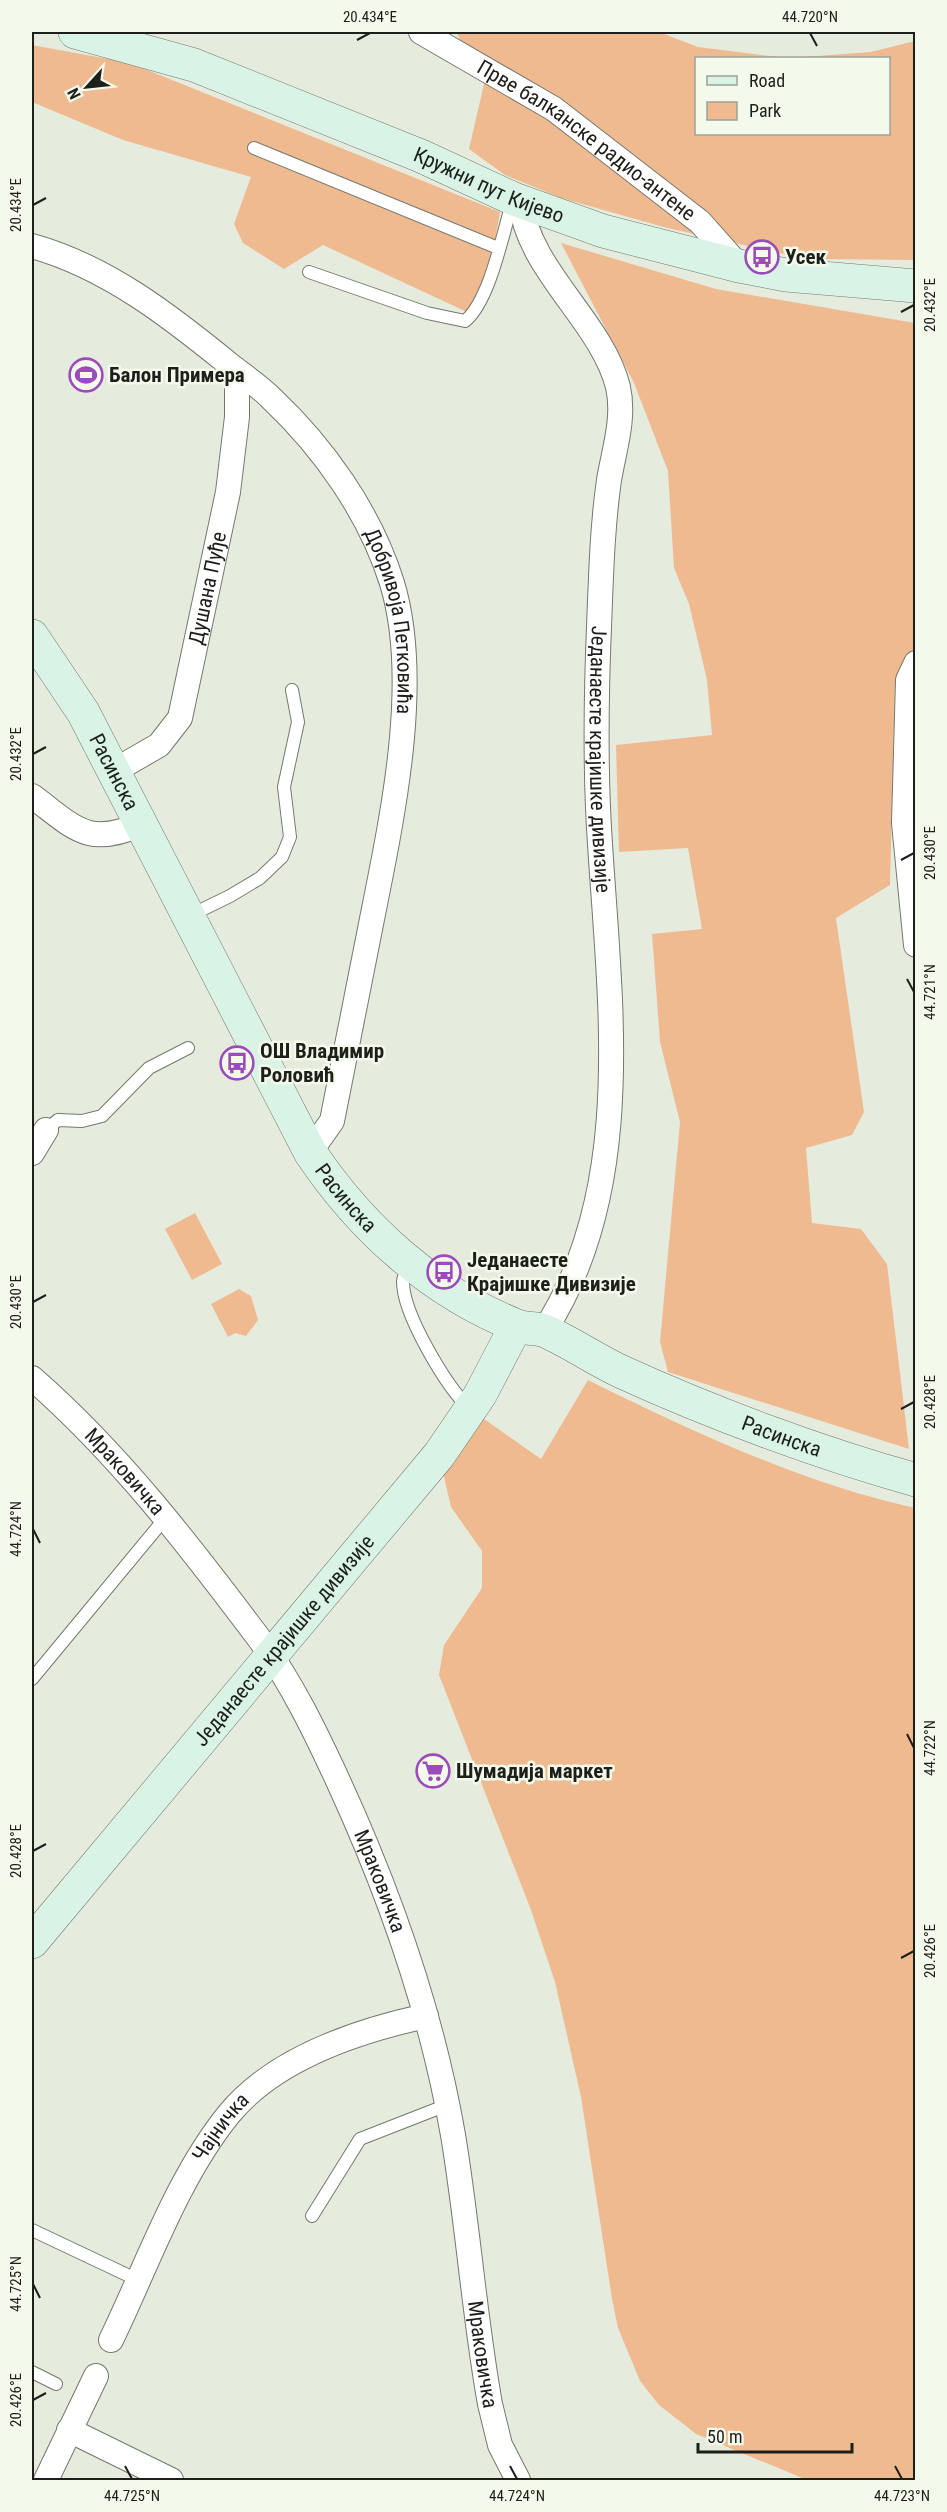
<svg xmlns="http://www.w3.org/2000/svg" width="947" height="2512" font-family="'Roboto Condensed',sans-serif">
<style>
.green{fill:#f0ba91}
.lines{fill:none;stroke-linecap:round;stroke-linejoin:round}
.lane-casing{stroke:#73796c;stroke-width:14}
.street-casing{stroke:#73796c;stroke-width:26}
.secondary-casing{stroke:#73796c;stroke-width:34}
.lane{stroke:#fff;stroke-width:12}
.street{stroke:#fff;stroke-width:24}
.secondary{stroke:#d9f4e7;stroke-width:33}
.ticks{fill:none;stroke:#1c1f1a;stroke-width:2}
.labels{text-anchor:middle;stroke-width:5;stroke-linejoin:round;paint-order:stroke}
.street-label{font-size:21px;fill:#1c1f1a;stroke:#f3f9eb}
.poi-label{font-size:21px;font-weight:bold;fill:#1c1f1a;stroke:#f3f9eb;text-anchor:start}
.neatline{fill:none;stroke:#1c1f1a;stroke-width:2}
.ticks-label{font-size:15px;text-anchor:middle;fill:#1c1f1a}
</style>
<rect width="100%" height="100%" fill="#e5ecde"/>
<path class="green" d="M456,32H659L698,47L786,58H696V134H888V58H790L871,52L915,41V260L807,259L667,228L561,198L505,175L469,149L484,84Z
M32,45L130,63L500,212L489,276L467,312L323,245L284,269L243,243L234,224L251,177L123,140L32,102Z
M561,243L716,289L915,323L916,654L895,684L890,885L836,918L864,1112L852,1135L806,1148L812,1223L861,1229L887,1264L909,1449L668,1372L660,1342L680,1122L660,1042L652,934L702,929L688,848L619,852L616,745L712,735L707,680L689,604L674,568L668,471L634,383Z
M195,1213L222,1264L192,1280L165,1229Z
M239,1289L251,1296L258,1320L246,1336L235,1333L228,1337L211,1304Z
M588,1380C693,1432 800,1482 915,1508V2480H807L696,2434L659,2405L640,2381L618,2328L612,2299L581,2097L555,1982L531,1910L439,1675L444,1645L482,1588V1551L451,1507L439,1455L477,1414L541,1459Z"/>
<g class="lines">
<defs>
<path id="lane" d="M254,148L498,248
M309,272L427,313L465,321C490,301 503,232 513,200
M189,916L230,896L260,878L282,857L290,837L284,787L298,722L292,690
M46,1130L58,1120L82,1121L102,1116L149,1068L188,1048
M410,1265C407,1270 403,1276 403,1282C403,1314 446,1386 469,1408
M32,1679L167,1516
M312,2216L360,2139L447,2105
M32,2230L140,2281
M32,2372L56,2384"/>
<g id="street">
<path id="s1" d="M421,32L554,109L700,222L739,266"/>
<path id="s2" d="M521,202C527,269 602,322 618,387C625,418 614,450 609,480C602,529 601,578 599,627C596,699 595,772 600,844C610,1004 636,1190 544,1331"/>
<path id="s3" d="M32,246C107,267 170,316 230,365C244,376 259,386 271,398C324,448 370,513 392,583C422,682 392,818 372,919C359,986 345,1054 332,1121L310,1152"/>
<path d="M916,663L908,680L904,823L916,945"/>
<path id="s4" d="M114,771L159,745L180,718L228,492L237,417V371"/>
<path d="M32,796C74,827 87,848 141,824"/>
<path d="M32,1153L46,1130"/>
<path id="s5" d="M32,1378C119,1454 188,1544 258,1637C291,1681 316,1733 339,1783C390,1894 432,2014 453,2135C468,2225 474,2315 490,2404L500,2445L518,2480"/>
<path id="s6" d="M111,2340C147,2266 177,2178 229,2114C275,2058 357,2031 426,2016"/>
<path d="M69,2430L171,2480"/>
<path d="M46,2480L96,2376"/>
</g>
<g id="secondary">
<path id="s7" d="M75,32L194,65L421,156L514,199L603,231L739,266L786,275L916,286"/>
<path id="s8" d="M32,636L83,712L310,1152C360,1227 430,1291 515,1325C525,1330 535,1327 545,1331C572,1343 596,1360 622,1372C712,1413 819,1453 916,1480"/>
<path id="s9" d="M32,1942L439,1455L480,1395L516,1326"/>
</g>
</defs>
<use href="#lane" class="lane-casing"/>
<use href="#street" class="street-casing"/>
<use href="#secondary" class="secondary-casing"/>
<use href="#lane" class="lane"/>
<use href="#street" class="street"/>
<use href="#secondary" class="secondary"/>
</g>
<path class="ticks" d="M810,33L817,46M357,40L370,33M33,205L46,198M901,312L914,305M33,754L46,747M901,860L914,853M907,979L914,992M33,1302L46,1295M901,1409L914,1402M33,1529L40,1543M907,1734L914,1748M33,1851L46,1844M901,1958L914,1951M33,2284L40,2298M33,2400L46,2393M125,2466L132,2479M510,2466L517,2479M895,2466L902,2479"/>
<defs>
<symbol id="bus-ring" viewBox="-11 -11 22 22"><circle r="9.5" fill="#f3f9eb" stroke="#9b4bba" stroke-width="1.5"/><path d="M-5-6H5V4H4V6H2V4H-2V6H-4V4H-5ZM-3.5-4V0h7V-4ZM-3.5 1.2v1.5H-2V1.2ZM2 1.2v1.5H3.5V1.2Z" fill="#9b4bba"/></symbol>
<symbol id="stadium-ring" viewBox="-11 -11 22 22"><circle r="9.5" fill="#f3f9eb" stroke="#9b4bba" stroke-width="1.5"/><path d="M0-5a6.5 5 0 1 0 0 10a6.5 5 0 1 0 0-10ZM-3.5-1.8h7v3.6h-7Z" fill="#9b4bba"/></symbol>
<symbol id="supermarket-ring" viewBox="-11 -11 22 22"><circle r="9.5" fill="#f3f9eb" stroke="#9b4bba" stroke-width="1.5"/><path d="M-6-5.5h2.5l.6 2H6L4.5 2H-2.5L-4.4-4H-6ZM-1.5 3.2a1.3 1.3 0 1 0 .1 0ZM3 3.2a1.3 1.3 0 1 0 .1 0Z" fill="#9b4bba"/></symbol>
</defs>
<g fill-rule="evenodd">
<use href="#bus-ring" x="743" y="238" width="38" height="38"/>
<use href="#stadium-ring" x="67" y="356" width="38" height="38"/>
<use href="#bus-ring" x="218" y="1044" width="38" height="38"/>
<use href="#bus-ring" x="425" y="1253" width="38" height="38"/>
<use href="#supermarket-ring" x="414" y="1752" width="38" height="38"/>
</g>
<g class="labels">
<g class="street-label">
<text dy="7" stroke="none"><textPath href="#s1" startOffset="198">Прве балканске радио-антене</textPath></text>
<text dy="7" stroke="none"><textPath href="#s7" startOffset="442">Кружни пут Кијево</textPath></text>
<text dy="7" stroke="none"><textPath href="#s4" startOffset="219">Душана Пуђе</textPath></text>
<text dy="7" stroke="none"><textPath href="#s3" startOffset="546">Добривоја Петковића</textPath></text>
<text dy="7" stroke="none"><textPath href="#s2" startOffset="585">Једанаесте крајишке дивизије</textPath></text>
<text dy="7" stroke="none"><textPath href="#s8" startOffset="159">Расинска</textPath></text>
<text dy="7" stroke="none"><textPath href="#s8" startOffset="645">Расинска</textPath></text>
<text dy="7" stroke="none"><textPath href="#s8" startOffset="1149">Расинска</textPath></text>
<text dy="7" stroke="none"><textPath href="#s5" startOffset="132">Мраковичка</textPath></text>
<text dy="7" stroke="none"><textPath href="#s9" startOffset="393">Једанаесте крајишке дивизије</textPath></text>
<text dy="7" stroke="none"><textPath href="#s5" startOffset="618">Мраковичка</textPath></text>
<text dy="7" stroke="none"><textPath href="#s6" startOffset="240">Чајничка</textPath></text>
<text dy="7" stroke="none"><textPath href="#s5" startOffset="1104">Мраковичка</textPath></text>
</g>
<g class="poi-label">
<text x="785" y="264">Усек</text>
<text x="109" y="382">Балон Примера</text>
<text x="260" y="1058">ОШ Владимир<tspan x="260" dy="24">Роловић</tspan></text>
<text x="467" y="1267">Једанаесте<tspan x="467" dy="24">Крајишке Дивизије</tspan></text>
<text x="456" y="1778">Шумадија маркет</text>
</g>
</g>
<rect width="947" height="2512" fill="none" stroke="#f3f9eb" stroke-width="66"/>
<rect x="695" y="57" width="195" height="78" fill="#f3f9eb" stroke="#9da297" stroke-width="1.5"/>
<rect x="707" y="76" width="30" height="9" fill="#d9f4e7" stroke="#9da297" stroke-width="1.5"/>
<text x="749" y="87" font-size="18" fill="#1c1f1a">Road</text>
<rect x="707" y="102" width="30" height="18" fill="#f0ba91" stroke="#9da297" stroke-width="1.5"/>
<text x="749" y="117" font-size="18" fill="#1c1f1a">Park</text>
<g transform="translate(87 87) rotate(243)" stroke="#f3f9eb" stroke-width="4.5" paint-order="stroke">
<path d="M0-4.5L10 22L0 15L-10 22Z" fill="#1c1f1a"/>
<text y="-9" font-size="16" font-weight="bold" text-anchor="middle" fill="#1c1f1a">N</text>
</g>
<path d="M698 2443v9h154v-9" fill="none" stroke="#1c1f1a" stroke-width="3"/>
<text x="707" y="2443" font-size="18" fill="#1c1f1a" stroke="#f3f9eb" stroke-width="4.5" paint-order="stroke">50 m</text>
<rect x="33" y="33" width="881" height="2446" class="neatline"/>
<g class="ticks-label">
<text x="370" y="22">20.434°E</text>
<text x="810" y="22">44.720°N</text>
<text transform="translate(16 205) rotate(-90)" y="5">20.434°E</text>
<text transform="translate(930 305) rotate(-90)" y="5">20.432°E</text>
<text transform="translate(16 754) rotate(-90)" y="5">20.432°E</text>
<text transform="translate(930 853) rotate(-90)" y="5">20.430°E</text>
<text transform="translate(930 992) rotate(-90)" y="5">44.721°N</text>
<text transform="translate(16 1302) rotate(-90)" y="5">20.430°E</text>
<text transform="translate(930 1402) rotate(-90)" y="5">20.428°E</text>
<text transform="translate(16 1529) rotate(-90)" y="5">44.724°N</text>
<text transform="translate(930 1748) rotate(-90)" y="5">44.722°N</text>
<text transform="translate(16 1851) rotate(-90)" y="5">20.428°E</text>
<text transform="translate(930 1951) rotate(-90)" y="5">20.426°E</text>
<text transform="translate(16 2284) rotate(-90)" y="5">44.725°N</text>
<text transform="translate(16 2400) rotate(-90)" y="5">20.426°E</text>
<text x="132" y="2501">44.725°N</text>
<text x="517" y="2501">44.724°N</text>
<text x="902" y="2501">44.723°N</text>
</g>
</svg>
